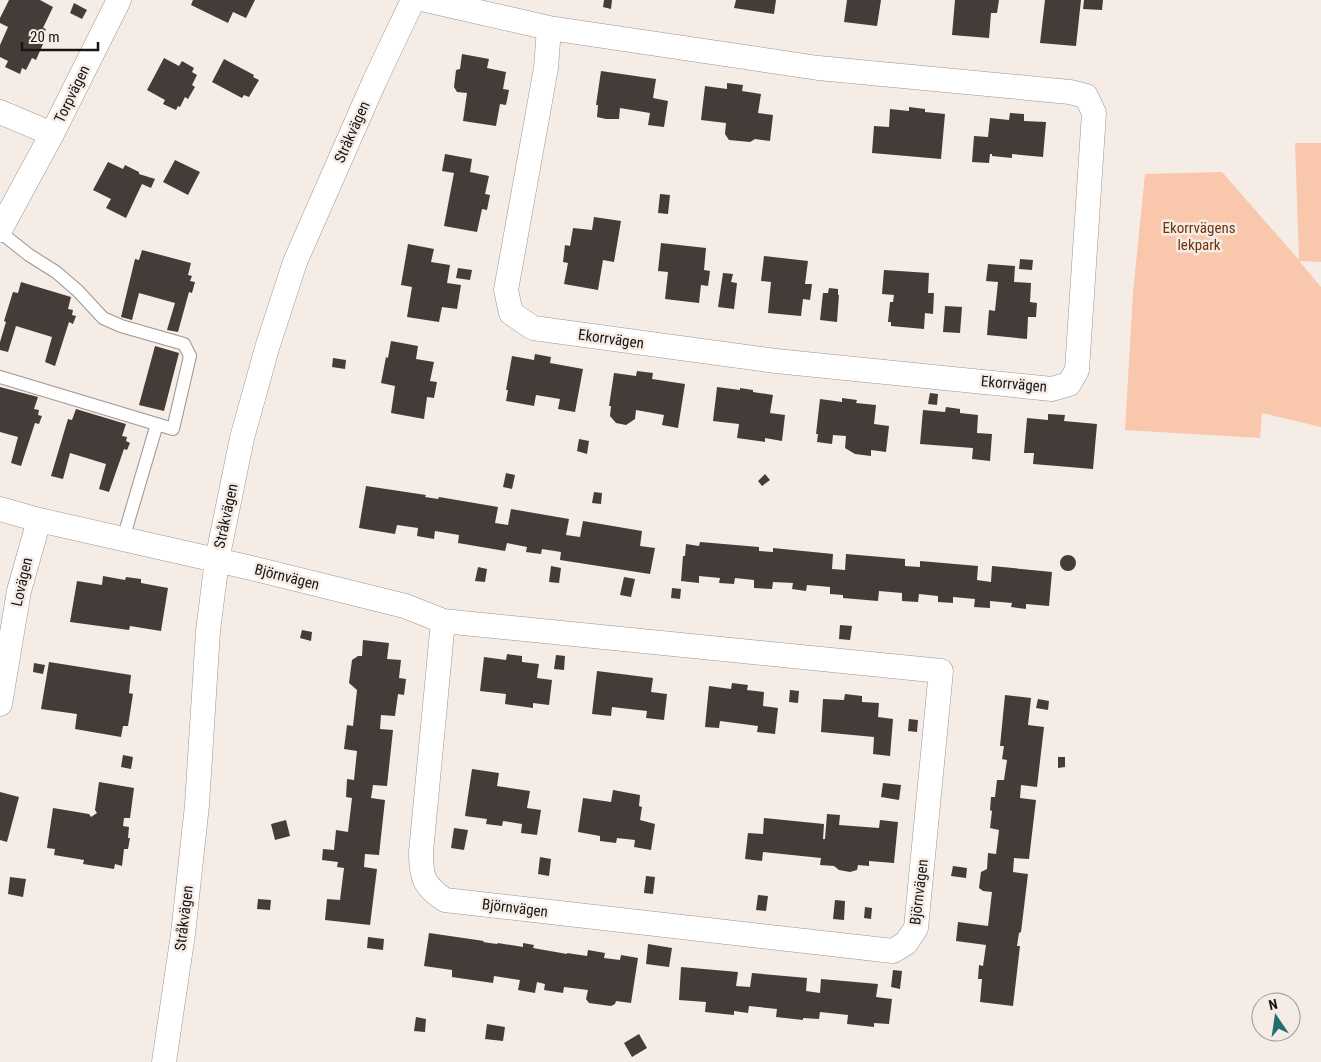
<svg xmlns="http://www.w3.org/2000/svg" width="1321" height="1062" font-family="'Roboto Condensed',sans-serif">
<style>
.green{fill:#f8c7ac}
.building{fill:#443c38}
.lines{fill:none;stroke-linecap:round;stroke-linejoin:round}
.lane-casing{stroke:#9d948f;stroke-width:14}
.street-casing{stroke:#9d948f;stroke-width:25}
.lane{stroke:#fff;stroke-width:12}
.street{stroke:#fff;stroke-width:24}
.labels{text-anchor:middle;stroke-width:5;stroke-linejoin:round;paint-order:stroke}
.street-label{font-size:15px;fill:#181513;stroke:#f6ece6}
.park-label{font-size:15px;fill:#6d340d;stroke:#f6ece6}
</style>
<rect width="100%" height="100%" fill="#f6ece6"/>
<path class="green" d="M1295,143H1321V262L1299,261L1321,287V427L1262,413L1260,438L1125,430L1133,293L1145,174L1222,172L1299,260Z"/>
<path class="building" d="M9,0H40L53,7L43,28L46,29L39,43L43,44L36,60L32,58L26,70L22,68L20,74L5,67L8,61L0,57V45L8,27L0,23V18Z
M193,0H255L246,18L233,12L228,23L191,5Z
M604,0H612L611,9L603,7Z
M736,0H776L774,14L734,8Z
M847,0H881L877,26L844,22Z
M955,0H999L997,13H991L989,38L952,35Z
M1045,0H1081L1076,46L1040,43Z
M1084,0H1103L1102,10L1083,9Z
M74,3L87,10L82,19L70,13Z
M462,54L489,59L487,68L506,72L503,89L509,90L506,105L500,104L496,126L463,121L467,93L457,92L454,87L456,70L460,69Z
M164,58L179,66L182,61L194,68L192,72L197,75L192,85L195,87L188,99L185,97L180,107L178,106L176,110L163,104L165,100L147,90Z
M224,59L254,75L253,77L259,80L249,97L244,95L242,98L212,82Z
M601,71L656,79L653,98L668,101L664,127L648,125L650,113L620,108L619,119H606L597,117L598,105H596Z
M727,83L743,85L742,91L761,94L758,113L773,115L770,141L755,139L750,142L729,140L725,134L726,123L701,120L705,86L727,89Z
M909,107L925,109V112L945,114L941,159L872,153L874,126L889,127L890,109L909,111Z
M1010,113L1024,114V121L1046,122L1043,157L1012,154V158L992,156V154H990L989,163L972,162L974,136L988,137L990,118L1009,120Z
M445,154L472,159L470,172L489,176L485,194L490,195L487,210L482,209L477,232L444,226L454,173L442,171Z
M175,160L200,172L188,195L163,182Z
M108,162L123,169L125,165L139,172V174L155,179L151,188L142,184L126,218L106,208L111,199L93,190Z
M660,194L670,195L668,214L658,213Z
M594,217L621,221L614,262L603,260L598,290L564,284L568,263L563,262L565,245L570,246L573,228L592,230Z
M661,243L706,248L704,270L710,271L708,286L701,285L699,303L665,299L668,272L658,271Z
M408,244L434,249L431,262L450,265L447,283L461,285L457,309L442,307L439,322L407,317L412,287L401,285Z
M142,250L191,263L188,275L192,276L190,281L195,282L192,293L189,292L178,332L167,330L175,303L139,293L132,320L121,317L135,259L139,260Z
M764,256L808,261L805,284H812L810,300L803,299L801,316L768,313L771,282L761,281Z
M1020,259L1033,260L1032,270L1019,269Z
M988,264L1015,266L1014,282L1031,283L1030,302L1037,303L1036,317H1028L1027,339L987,335L989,310L995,311L998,282L986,281Z
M458,268L472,270L470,280L456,278Z
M884,270L929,273L928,293H934L933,314L925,313L924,329L891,326V322H888L890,302H893L894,295L882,294Z
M723,273L733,274L731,282L737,283L734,309L718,307Z
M21,282L71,297L68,309L73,310L72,315L76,316L73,324L69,322L55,366L45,362L52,337L16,326L8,352L0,350V342L6,322L4,321L13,292L18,293Z
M829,288L838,289V295H839L837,322L820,320L823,293H828Z
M945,306L962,307L960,333L943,332Z
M391,341L418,346L416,359L434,362L430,381L437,382L434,398L427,397L424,419L391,413L395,386L381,383L386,357L388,358Z
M155,346L179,353L164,411L139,405Z
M535,354L551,357L550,363L583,369L575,412L558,409L560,399L536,395L534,406L506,401L508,390H506L512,356L534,360Z
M333,358L346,360L345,369L332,367Z
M637,371L653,373L652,379L685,384L678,428L662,425L664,415L636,410L635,419L626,425L616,423L610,416L611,406H609L614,373L636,376Z
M0,387L38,397L34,409L39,410L38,415L42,416L39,424L35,423L21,466L11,463L18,437L0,432Z
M717,387L740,390V388L753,390V392L773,395L770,413L785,415L782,441L765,438V442L737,438L739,424L713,421Z
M930,393L938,394L937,405L928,404Z
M842,398L857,400L856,403L876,405L874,424L889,426L886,452L871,450V456L855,454L845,448L846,436L833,435L832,444L817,442L818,434H816L820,399L842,402Z
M946,407L960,409V413L978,415L977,433L992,434L990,461L972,459L973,448L920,444L923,410L945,412Z
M76,409L126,424L122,436L127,437L126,441L130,443L127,450L124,449L109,492L99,489L106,464L70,453L63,479L51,476L68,419L72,420Z
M1048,414L1065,415L1064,421L1097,424L1093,469L1033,464L1034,453H1024L1027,418L1048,420Z
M579,439L589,441L587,454L577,451Z
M506,473L515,475L512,489L503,487Z
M765,474L770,480L762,486L758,481Z
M366,486L426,495L425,497L438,499L439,497L498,507L495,523L508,525L511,509L569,519L566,535L580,537L583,521L642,531L640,546L655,548L650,574L560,560L561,552L542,549L541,554L526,552L527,547L507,543L505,551L458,543L459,535L435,531L434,539L417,536L418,528L397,525L395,534L359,528Z
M594,492L602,493L601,504L592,503Z
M700,542L759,547V551L773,552V548L833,554L832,569L845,570L846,554L905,559V566L920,567V561L978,566L977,580L991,582L992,566L1052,572L1049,606L1026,604V609L1011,607L1012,603L990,601V608L974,607L975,599L953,597V603L938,602V596L919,594L918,602L902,601V593L879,591L878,601L843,598V595L830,594V587L807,585L806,591L792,589L793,583L773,582L772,589L754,588V580L735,578L734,584L719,583L720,578L699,576V583L681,581L683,556H685L686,544L699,546Z
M1060 563a8 8 0 1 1 16 0a8 8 0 1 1-16 0Z
M551,566L561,568L559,583L549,582Z
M478,567L487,569L485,582L475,581Z
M103,576L125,580L126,577L141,579V583L168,588L161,631L130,626L129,630L70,622L77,581L102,585Z
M624,577L635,579L631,597L620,595Z
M672,588L681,589L680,599L671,598Z
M840,625L852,626L850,640L839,639Z
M302,630L312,632L311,641L300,638Z
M363,640L389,643L387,659L401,660L399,678L406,679L404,695L398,694L395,716L381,715L380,729L393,730L387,786L373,785L371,798L385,800L379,855L365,854L364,867L377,869L370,925L325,920L327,899L340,900L344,868L337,867L338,862L322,860L323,849L334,850L336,830L348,832L352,798L346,797L347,779L354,780L357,751L344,749L347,725L353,726L357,690L349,683L352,660L358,656H362Z
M507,654L522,656V662L539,664L537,678L552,680L549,705L533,703V708L505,704L506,694L480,691L484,657L506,660Z
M556,655L565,656L564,670L554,669Z
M49,662L131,675L129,693L133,694L128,726H123L121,737L75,729L77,714L41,709Z
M34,663L45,665L43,674L33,672Z
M597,671L653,678L651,692L667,694L664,720L646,718L647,711L612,707L611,716L592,714Z
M732,683L748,685L747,690L764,692L763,706L778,708L775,734L757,732L758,726L720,721L719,728L705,727L709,686L731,689Z
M790,690L799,691L798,703L789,702Z
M845,694L862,696V702L879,703L878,717L893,719L890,756L873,754L874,737L821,732L823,699L844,700Z
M1005,695L1031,698L1028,725L1044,727L1037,787L1021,785L1020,798L1036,800L1029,859L1014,858L1013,872L1028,874L1021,932L1019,933L1017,946H1020L1013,1006L980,1002L982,979H978L979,965L983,966L986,945L956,941L958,922L988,926L992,892L983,891L979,888L981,872L987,869L988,853L996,854L999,830L990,828L992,811L990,810L991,797H995L997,780H1004L1007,760L1002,759L1004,746H1000Z
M1038,699L1049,701L1048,710L1036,708Z
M909,719L918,720L917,732L908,731Z
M123,755L133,757L131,769L121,767Z
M1058,757H1065V767L1058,768Z
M472,769L499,773L497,786L530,791L527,808L541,810L537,835L521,833L522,824L503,821L502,826L486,824L487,819L465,816Z
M99,782L134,788L130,818H124L123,826L129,827L128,838H130L128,849H124L122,866L115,864L114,869L83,864L84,860L54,855L55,849L47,848L53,808L89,814L91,817L97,813L95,810Z
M883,783L901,785L899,800L881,797Z
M613,790L640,795L639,806L642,807L640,820L655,824L651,850L634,847L635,840L617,838L616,843L600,841V836L578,832L583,798L611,802Z
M0,792L19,797L7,842L0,840Z
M827,814L840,815L839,825L879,828L880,820L898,822L894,863L869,861V866L858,865L857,870L850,872L839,870L834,866L820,865L821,858L763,852L762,861L745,859L748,833L763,834L764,818L824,824L823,839H825Z
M286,820L290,836L275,840L271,824Z
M454,828L468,830L464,850L451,848Z
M540,857L551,859L549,876L538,874Z
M953,866L967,868L966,878L951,876Z
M646,876L655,877L653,894L644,893Z
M10,877L26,879L23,897L8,894Z
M758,895L768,896L766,911L756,910Z
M258,899L271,900L270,910L257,909Z
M835,900L845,901L844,920L833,919Z
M865,907L872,908L871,919L864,918Z
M429,933L484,941L483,942L497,944L498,943L523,947V943L534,945L533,948L567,954V953L587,956L588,950L605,953L604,958L620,960L621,955L638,958L631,1003L616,1001L615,1004L611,1006L589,1003L586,999L588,990L564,987L563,993L544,990L545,984L537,982L535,993L518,990L520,980L494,976L493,983L452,977V970L424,966Z
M368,937L384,939L383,950L367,948Z
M648,944L672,948L669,967L646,964Z
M681,967L738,972L736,986L750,987L752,973L807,978L806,991L820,993L821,979L878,984L876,997L892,999L889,1024L874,1023V1027L847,1024L848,1015L820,1012L819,1019L803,1018V1020L776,1017L777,1009L749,1006L748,1013L734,1011V1015L705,1012L706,1002L679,1000Z
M893,970L902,971L900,989L891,987Z
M416,1017L426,1019L425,1032L414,1031Z
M487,1024L505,1027L503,1041L485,1039Z
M639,1034L647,1048L632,1057L624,1043Z"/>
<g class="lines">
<defs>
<path id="lane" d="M0,232L29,255L56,272L78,291L103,318L121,326L184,344L190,356L173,429L0,377
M123,539L157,424"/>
<path id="street" d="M426,0L549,28L818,68L1070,92L1086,96L1094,113L1077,370L1069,384L1052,389L776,361L533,328L511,313L506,290L546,68L549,28
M0,112L52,134
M0,230L52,134L119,0
M0,509L39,520L247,567L405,606L443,621L941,671L916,928L906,943L893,951L445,900C424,886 421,878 421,852L443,621
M0,704L19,591L39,520
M164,1062L183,934L197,805L208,631L217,560L242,438L267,348L295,262L375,80L413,0"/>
</defs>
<use href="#lane" class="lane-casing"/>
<use href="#street" class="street-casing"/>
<use href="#lane" class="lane"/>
<use href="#street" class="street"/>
</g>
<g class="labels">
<g class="street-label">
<text transform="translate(72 94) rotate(-64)" y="5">Torpvägen</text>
<text transform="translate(352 132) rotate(-66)" y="5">Stråkvägen</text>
<text transform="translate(611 339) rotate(8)" y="5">Ekorrvägen</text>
<text transform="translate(1014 384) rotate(5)" y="5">Ekorrvägen</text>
<text transform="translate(226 516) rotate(-78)" y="5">Stråkvägen</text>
<text transform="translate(287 577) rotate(14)" y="5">Björnvägen</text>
<text transform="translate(22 582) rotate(-77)" y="5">Lovägen</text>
<text transform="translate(919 892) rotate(-83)" y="5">Björnvägen</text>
<text transform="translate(515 908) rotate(7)" y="5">Björnvägen</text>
<text transform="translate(184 918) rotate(-83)" y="5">Stråkvägen</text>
</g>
<g class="park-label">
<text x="1199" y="233">Ekorrvägens<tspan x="1199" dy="17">lekpark</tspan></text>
</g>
</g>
<g transform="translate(1276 1017) rotate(347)"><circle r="24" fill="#f6ece6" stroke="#9d9692"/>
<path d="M0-4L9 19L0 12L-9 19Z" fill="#216d71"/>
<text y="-8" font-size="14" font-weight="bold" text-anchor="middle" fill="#181513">N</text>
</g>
<path d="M22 42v8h76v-8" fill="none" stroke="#181513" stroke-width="2.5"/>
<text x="30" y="42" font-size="15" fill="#181513" stroke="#f6ece6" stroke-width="4" paint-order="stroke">20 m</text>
</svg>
